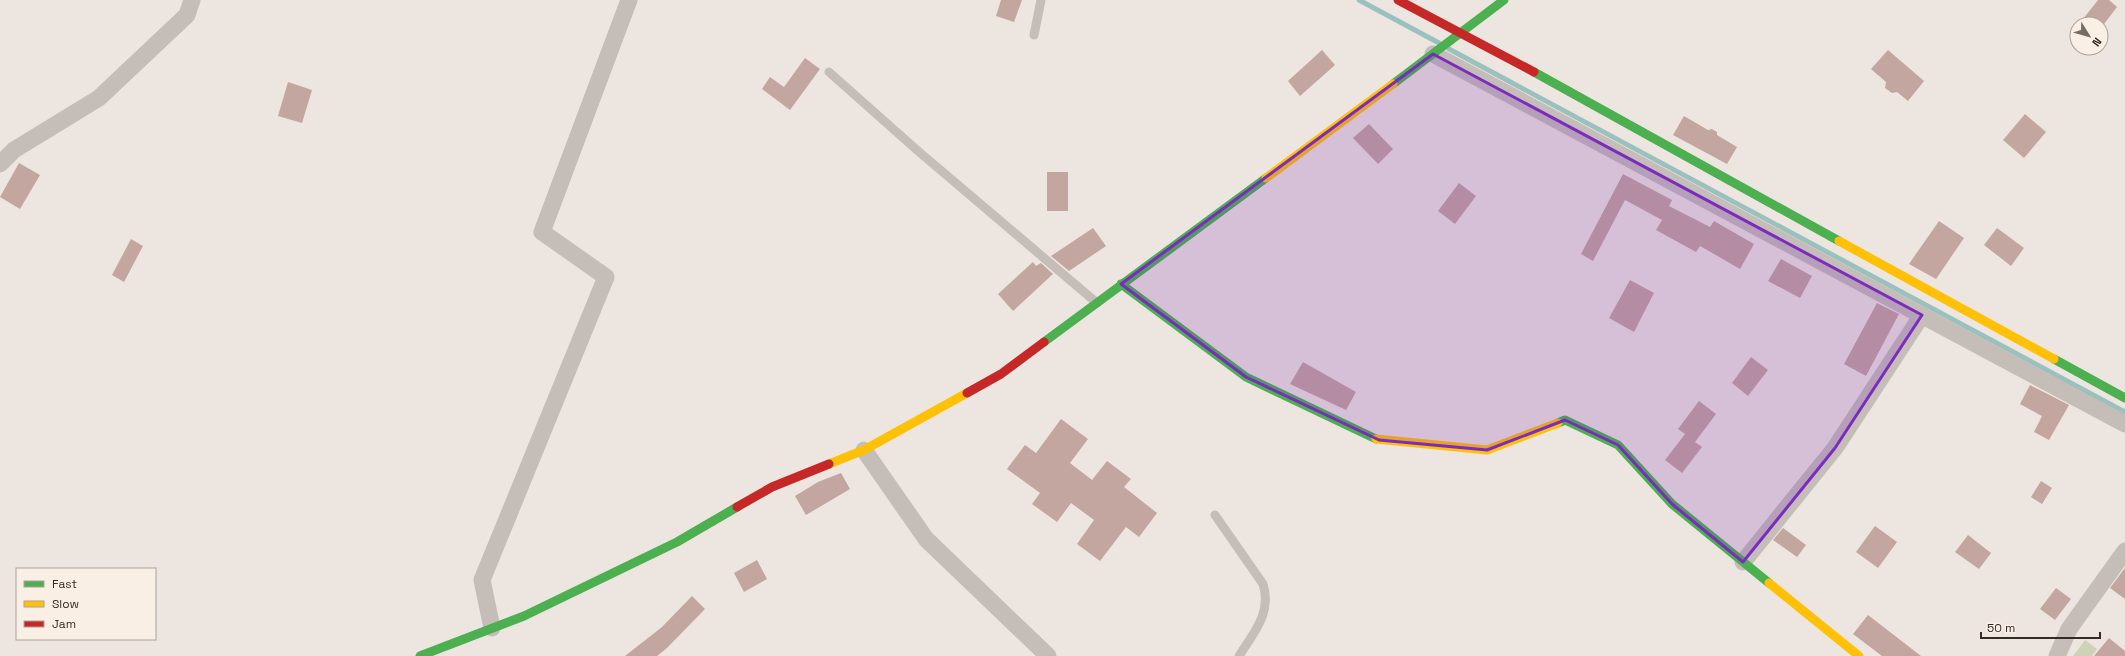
<svg xmlns="http://www.w3.org/2000/svg" width="2125" height="656" font-family="'Space Grotesk',sans-serif">
<style>
.green{fill:#d0d2b8}
.lines{fill:none;stroke-linecap:round;stroke-linejoin:round}
.stream{stroke:#9ac1bd;stroke-width:5}
.building{fill:#c2a69f}
.lane{stroke:#c5bdb8;stroke-width:9}
.street{stroke:#c5bdb8;stroke-width:17}
.fast{stroke:#4caf50;stroke-width:9}
.slow{stroke:#ffc107;stroke-width:9}
.jam{stroke:#c62828;stroke-width:9}
.marked{fill:#7b2cbf;fill-opacity:0.2;stroke:#7b2cbf;stroke-width:3;stroke-linejoin:round}
</style>
<rect width="100%" height="100%" fill="#ede5df"/>
<path class="green" d="M2085,640L2097,649L2092,656H2073Z"/>
<g class="lines">
<path class="stream" d="M1359,0L1439,43
M1449,49L2125,412"/>
</g>
<path class="building" d="M1001,0H1022L1014,22L996,16Z
M2098,0H2109L2117,7L2104,24H2079Z
M1322,50L1335,65L1300,96L1288,81Z
M1888,50L1924,81L1908,101L1897,92L1892,93L1885,88L1886,82L1871,69Z
M805,58L820,69L790,110L762,89L770,77L784,87Z
M288,82L312,90L302,123L278,116Z
M2025,114L2046,132L2024,158L2003,140Z
M1684,116L1708,130L1712,129L1717,132V135L1737,147L1727,164L1673,135Z
M1369,124L1393,149L1378,164L1353,138Z
M19,163L40,175L20,209L0,197Z
M1047,172H1068V211H1047Z
M1623,174L1672,200L1669,206L1710,227L1714,221L1754,244L1740,269L1700,246L1696,252L1656,230L1662,220L1625,200L1593,261L1581,254Z
M1459,183L1476,196L1455,224L1438,211Z
M1939,221L1964,238L1936,279L1909,264Z
M1093,228L1106,246L1069,271L1051,256Z
M1997,228L2024,248L2011,266L1984,245Z
M131,239L143,246L124,282L112,275Z
M1781,259L1812,276L1800,298L1768,281Z
M1033,262L1036,266L1041,263L1053,274L1013,311L998,294Z
M1630,280L1654,293L1634,332L1609,318Z
M1877,303L1899,314L1866,376L1844,364Z
M1751,357L1768,370L1748,396L1732,383Z
M1303,362L1356,392L1346,410L1290,384Z
M2030,385L2069,405L2049,440L2034,432L2042,416L2020,404Z
M1699,401L1716,414L1695,442L1702,447L1682,473L1665,460L1685,434L1678,429Z
M1061,419L1088,439L1070,463L1092,480L1107,461L1131,479L1124,487L1157,513L1139,537L1126,527L1100,561L1077,544L1094,520L1071,503L1057,522L1032,504L1040,493L1007,469L1025,445L1036,453Z
M841,473L850,489L806,515L795,496L818,482Z
M2041,481L2052,488L2042,504L2031,497Z
M1875,526L1897,542L1878,568L1856,552Z
M1783,528L1806,545L1797,557L1773,540Z
M1968,535L1991,553L1979,569L1955,552Z
M757,560L767,579L744,592L734,573Z
M2125,568V599L2110,588Z
M2056,588L2071,599L2055,620L2040,609Z
M692,596L705,609L667,648L657,656H625L662,627Z
M1868,615L1921,656H1882L1853,634Z
M2109,638L2125,651V656H2094Z"/>
<g class="lines">
<path class="lane" d="M1034,35L1041,0
M829,72L918,151L1097,303
M1215,515L1263,584C1272,613 1254,632 1239,656"/>
<path class="street" d="M1433,54L2125,424
M0,164L14,150L99,98L187,15L192,0
M864,450L926,539L1048,656
M1743,562L1835,448L1922,315
M492,628L482,580L606,277L542,232L629,0
M2057,656L2069,629L2125,551"/>
<path class="fast" d="M1534,72L1839,241
M1393,84L1504,0
M1121,284L1246,377L1376,439
M1044,342L1266,178
M2054,359L2125,398
M1558,423L1565,420L1618,445L1672,504L1769,583
M420,656L524,616L677,542L737,507"/>
<path class="slow" d="M1266,178L1393,84
M1839,241L2054,359
M1376,439L1487,450L1558,423
M829,464L864,450L967,393
M1769,583L1859,656"/>
<path class="jam" d="M1398,0L1534,72
M967,393L1001,374L1044,342
M737,507L772,487L829,464"/>
</g>
<path class="marked" d="M1433,54L1922,315L1835,448L1743,562L1672,504L1618,445L1565,420L1487,450L1379,440L1246,377L1121,284Z"/>
<rect x="16" y="568" width="140" height="72" fill="#faefe5" stroke="#aca099"/>
<rect x="24" y="581" width="20" height="6" fill="#4caf50" stroke="#aca099"/>
<text x="52" y="588" font-size="12" fill="#362a26">Fast</text>
<rect x="24" y="601" width="20" height="6" fill="#ffc107" stroke="#aca099"/>
<text x="52" y="608" font-size="12" fill="#362a26">Slow</text>
<rect x="24" y="621" width="20" height="6" fill="#c62828" stroke="#aca099"/>
<text x="52" y="628" font-size="12" fill="#362a26">Jam</text>
<g transform="translate(2089 36) rotate(127)"><circle r="19" fill="#faefe5" stroke="#aca099"/>
<path d="M0-3L7 15L0 10L-7 15Z" fill="#766b67"/>
<text y="-6" font-size="11" font-weight="bold" text-anchor="middle" fill="#362a26">N</text>
</g>
<path d="M1981 632v6h119v-6" fill="none" stroke="#362a26" stroke-width="2"/>
<text x="1987" y="632" font-size="12" fill="#362a26" stroke="#faefe5" stroke-width="3" paint-order="stroke">50 m</text>
</svg>
